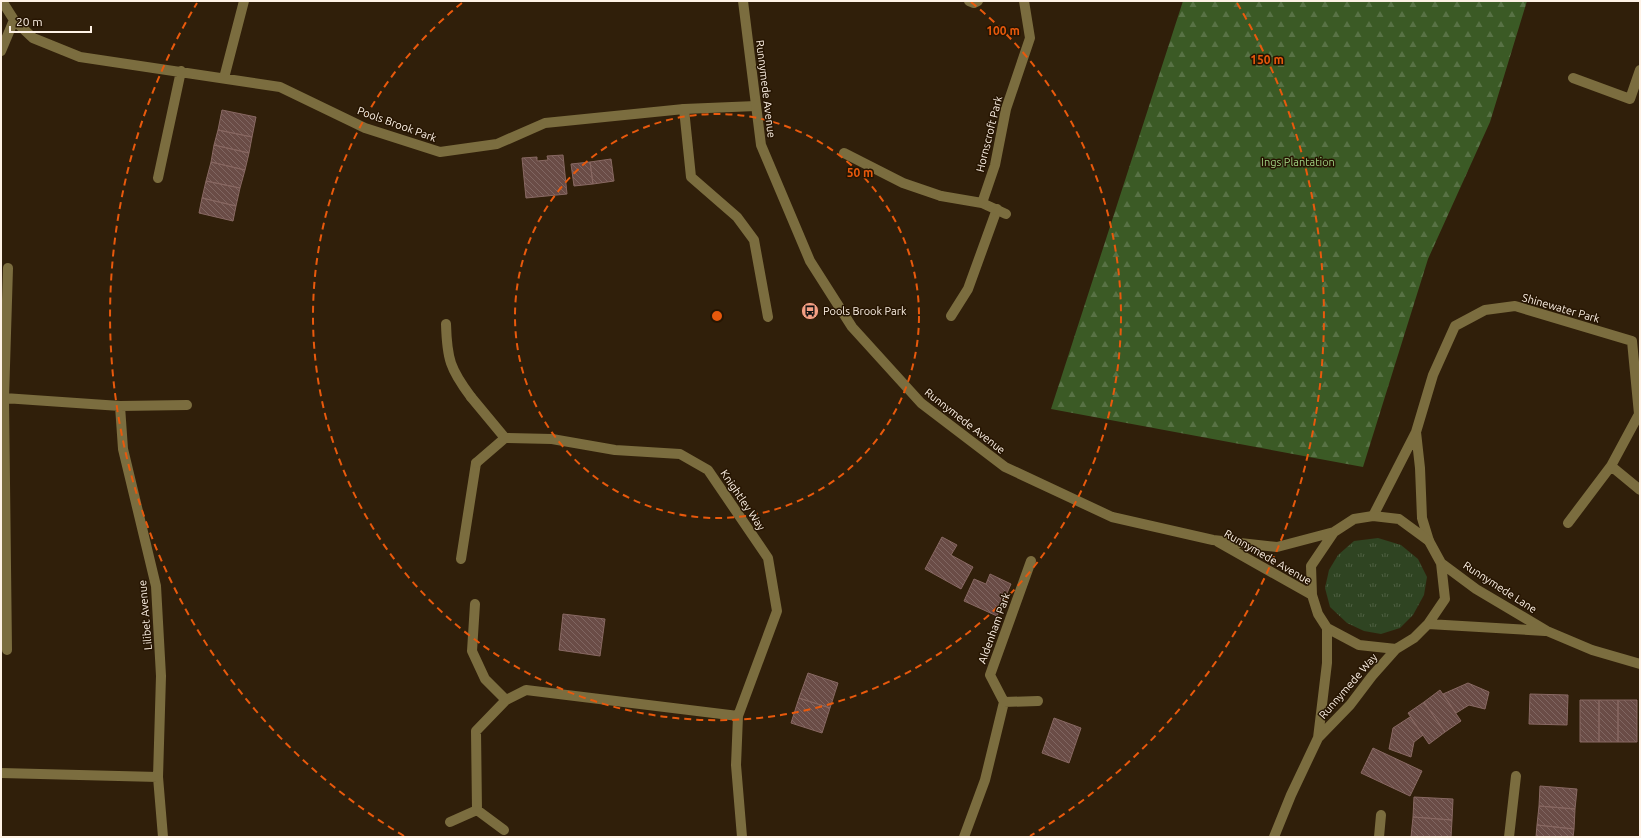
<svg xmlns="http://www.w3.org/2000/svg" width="1641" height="838" font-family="Ubuntu,sans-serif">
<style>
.grass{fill:url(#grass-tufts)}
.forest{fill:url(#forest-firs)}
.building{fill:url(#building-back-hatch);stroke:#886862}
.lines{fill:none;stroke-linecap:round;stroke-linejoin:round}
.service{stroke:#7b6d3f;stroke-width:10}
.minor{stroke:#7b6d3f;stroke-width:10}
.tertiary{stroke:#7b6d3f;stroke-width:10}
.ring{fill:none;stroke:#e8590c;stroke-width:2;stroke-dasharray:7 5}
.labels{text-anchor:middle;stroke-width:3;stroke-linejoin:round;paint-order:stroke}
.street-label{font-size:11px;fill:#fef2e6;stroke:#261502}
.park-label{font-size:11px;fill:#9ecf80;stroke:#261502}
.poi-label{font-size:11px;fill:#fef2e6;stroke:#261502;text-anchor:start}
.centre{fill:#e8590c;stroke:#261502;stroke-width:2}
.ring-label{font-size:12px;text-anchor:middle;font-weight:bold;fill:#e8590c;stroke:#261502;stroke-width:3;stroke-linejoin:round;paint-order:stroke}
</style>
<defs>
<pattern id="grass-tufts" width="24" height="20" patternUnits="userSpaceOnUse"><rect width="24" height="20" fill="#2f4422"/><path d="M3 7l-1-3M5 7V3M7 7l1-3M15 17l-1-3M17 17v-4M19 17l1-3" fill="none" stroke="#4e5f42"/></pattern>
<pattern id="forest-firs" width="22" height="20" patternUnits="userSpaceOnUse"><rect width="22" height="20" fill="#3b5a25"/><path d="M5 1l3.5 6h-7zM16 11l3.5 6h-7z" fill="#587245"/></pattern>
<pattern id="building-back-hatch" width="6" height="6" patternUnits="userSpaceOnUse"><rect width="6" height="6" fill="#6a4c46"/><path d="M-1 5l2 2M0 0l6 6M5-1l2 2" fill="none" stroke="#806661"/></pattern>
</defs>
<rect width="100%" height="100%" fill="#301f0a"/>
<path class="grass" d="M1378,538L1401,545L1418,559L1427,577L1424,595L1413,615L1400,628L1381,634L1364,631L1347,623L1330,607L1325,588L1329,570L1338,555L1354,541Z"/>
<path class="forest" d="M1183,1H1527L1490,122L1428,259L1363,467L1051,409Z"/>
<path class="building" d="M222,110L256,117L252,137L218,130Z
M218,130L252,137L249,153L214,145Z
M214,145L249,153L245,170L211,162Z
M563,155L567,194L526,198L522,158L537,157V161L548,160L547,156Z
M611,159L614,181L593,184L590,162Z
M211,162L245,170L240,188L206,181Z
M590,162L593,184L574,186L571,164Z
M206,181L240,188L236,206L202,198Z
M202,198L236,206L233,221L199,213Z
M942,537L957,545L951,555L973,567L961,589L925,569Z
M990,574L1011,584L997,616L964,601L974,579L986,584Z
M563,614L605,619L600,656L559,650Z
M808,673L838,683L830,708L799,698Z
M1468,683L1489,692L1485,709L1469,705L1456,713L1443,694Z
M1440,690L1461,721L1445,732L1424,702Z
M1530,694L1568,695L1567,725L1529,724Z
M799,698L830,708L822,733L791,723Z
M1580,700H1599V742H1580Z
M1599,700H1618V742H1599Z
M1618,700H1637V742H1618Z
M1424,702L1445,732L1429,744L1408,713Z
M1410,717L1423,735L1414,742L1411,757L1389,749L1393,728Z
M1054,718L1081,728L1069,763L1042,753Z
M1373,748L1422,771L1410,796L1361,773Z
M1540,786L1577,789L1575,809L1539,806Z
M1414,797L1453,799L1452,820L1413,817Z
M1539,806L1575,809L1574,829L1537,825Z
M1413,817L1452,820L1451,837H1411Z
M1537,825L1574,829L1573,837H1536Z"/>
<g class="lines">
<path class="service" d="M969,1L974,3L978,1
M684,109L691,177L737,217L754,240L768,317
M844,153L903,183L941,196
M951,316L968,289L997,209
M446,324C447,359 450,369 471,397
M461,559L476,463
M475,604L472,651L485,679L506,700"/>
<path class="minor" d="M2,1L14,20L33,38L80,57L280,87L365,128L440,152L497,144L545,123L684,109L756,106
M1,51L14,20
M224,78L244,1
M1573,78L1630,99L1640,70
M158,178L181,71
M941,196L982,203L1006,214
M982,203L995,165L1006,109L1030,38L1024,1
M471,397L505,438L476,463
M4,398L8,268
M120,406L123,449L156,586L161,676L158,777L163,837
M1416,432L1420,468L1422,518L1429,541
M505,438L552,439L615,450L680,454L708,470L768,558L777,611L738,716L736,765L742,837
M1373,516L1416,432L1433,375L1455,326L1485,310L1515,306L1632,341L1639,414L1611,466
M1568,523L1611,466L1640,490
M1031,561L990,675L1004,702L1038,701
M7,650L4,398L120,406L187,405
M1,773L158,777
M477,810L476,731L506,700L526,690L738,716
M450,822L477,810L504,830
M964,837L985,780L1004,702
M1379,837L1381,815
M1509,837L1516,776"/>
<path class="tertiary" d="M743,1L761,145L810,261L852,327L921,403L1005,467L1112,517L1213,540L1277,547L1334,532
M1373,516L1399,519L1429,541L1441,563L1445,599L1428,624L1414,638L1396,649L1359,645L1327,628L1318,614L1312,595L1311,566L1334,532L1354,519Z
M1218,542L1312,595
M1441,563L1476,589L1547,631L1592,650L1640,664
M1428,624L1545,631
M1318,738L1350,705L1372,676L1396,649
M1274,837L1291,795L1318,738L1327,663V628"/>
</g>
<g class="ring">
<circle cx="717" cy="316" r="202"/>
<path d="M971 2A404 404 0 1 1 463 2"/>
<path d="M404 836A607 607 0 0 1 197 3M1237 3A607 607 0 0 1 1030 836"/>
</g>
<defs>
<symbol id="bus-disc" viewBox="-11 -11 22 22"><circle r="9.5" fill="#f39f83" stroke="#261502"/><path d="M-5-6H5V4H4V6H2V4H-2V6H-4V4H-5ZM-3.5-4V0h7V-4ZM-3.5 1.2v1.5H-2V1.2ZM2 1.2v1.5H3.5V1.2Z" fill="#111"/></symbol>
</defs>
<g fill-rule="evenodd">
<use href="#bus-disc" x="800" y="301" width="20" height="20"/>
</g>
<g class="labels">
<g class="street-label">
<text transform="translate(766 89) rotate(83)" y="4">Runnymede Avenue</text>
<text transform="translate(397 124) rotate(20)" y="4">Pools Brook Park</text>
<text transform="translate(989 134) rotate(-76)" y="4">Hornscroft Park</text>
<text transform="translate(1561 308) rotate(16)" y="4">Shinewater Park</text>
<text transform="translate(965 421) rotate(38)" y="4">Runnymede Avenue</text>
<text transform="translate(743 500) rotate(56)" y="4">Knightley Way</text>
<text transform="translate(1268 557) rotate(30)" y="4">Runnymede Avenue</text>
<text transform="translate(1500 587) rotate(33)" y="4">Runnymede Lane</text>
<text transform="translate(145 615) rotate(-95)" y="4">Lilibet Avenue</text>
<text transform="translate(994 628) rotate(-70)" y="4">Aldenham Park</text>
<text transform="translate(1348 686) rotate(-49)" y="4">Runnymede Way</text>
</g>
<g class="park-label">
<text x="1298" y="166">Ings Plantation</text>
</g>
<g class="poi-label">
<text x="823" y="315">Pools Brook Park</text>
</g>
</g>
<circle cx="717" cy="316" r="6" class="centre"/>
<g class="ring-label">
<text x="1003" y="35">100 m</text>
<text x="1267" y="64">150 m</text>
<text x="860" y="177">50 m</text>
</g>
<rect width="1641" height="838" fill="none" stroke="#fef2e6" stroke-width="4"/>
<path d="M10 26v6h81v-6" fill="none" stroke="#fef2e6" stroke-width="2"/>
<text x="16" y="26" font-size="12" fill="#fef2e6" stroke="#261502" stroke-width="3" paint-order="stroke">20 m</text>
</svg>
